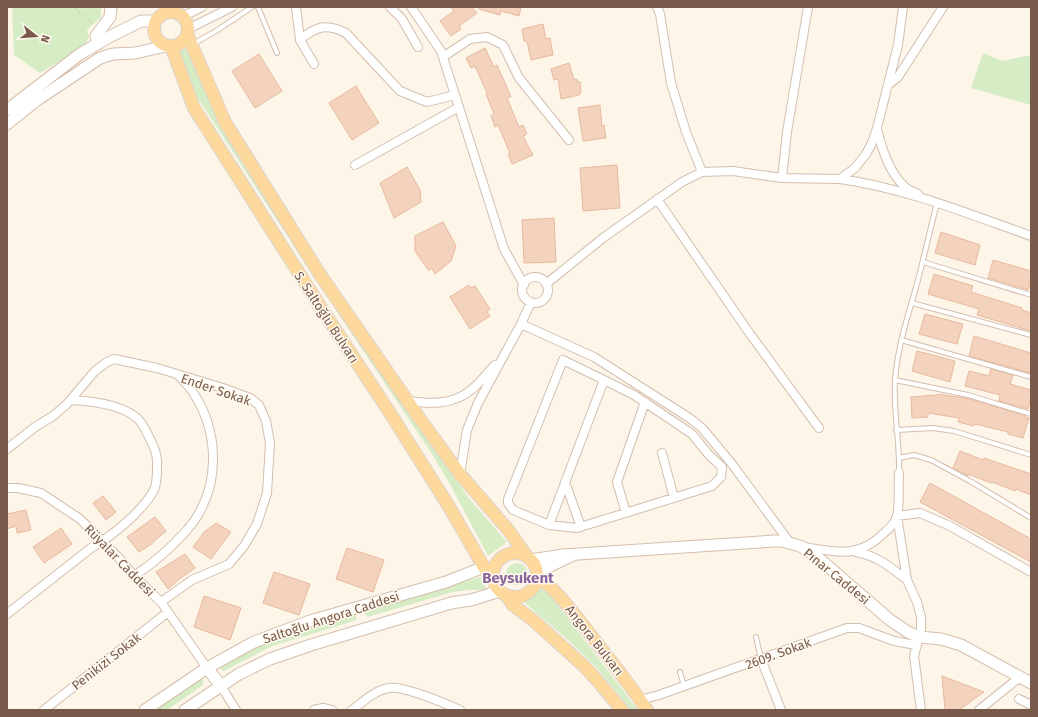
<svg xmlns="http://www.w3.org/2000/svg" width="1038" height="717" font-family="'Fira Sans',sans-serif">
<style>
.green{fill:#d6ecc5}
.building{fill:#f4d3be;stroke:#e8b99e}
.lines{fill:none;stroke-linecap:round;stroke-linejoin:round}
.lane-casing{stroke:#d3beaf;stroke-width:6}
.street-casing{stroke:#d3beaf;stroke-width:10}
.secondary-casing{stroke:#d6beac;stroke-width:13}
.primary-casing{stroke:#dcd4d0;stroke-width:14}
.path{stroke:#dab6a1;stroke-width:1.5;stroke-dasharray:1 3;stroke-linecap:butt}
.lane{stroke:#fff;stroke-width:4}
.street{stroke:#fff;stroke-width:8}
.secondary{stroke:#fff;stroke-width:11}
.primary{stroke:#fed99e;stroke-width:12}
.labels{text-anchor:middle;stroke-width:3;stroke-linejoin:round;paint-order:stroke}
.street-label{font-size:13px;fill:#795a4a;stroke:#fff9ef}
.quarter-label{font-size:15px;font-weight:bold;fill:#89669c;stroke:#fff9ef}
</style>
<rect width="100%" height="100%" fill="#fdf5e8"/>
<path class="green" d="M12,7H101V17L87,30L89,37L85,46L40,73L14,55Z
M187,45L198,76L214,109L434,447L468,497L507,542L488,556L451,486L432,454L312,274L177,66L170,53Z
M983,53L1002,61L1031,55V105L971,88Z
M506 574a11 11 0 1 1 22 0a11 11 0 1 1-22 0Z
M480,577L487,590H467L453,592L367,617L364,610Z
M543,586L638,710H631L596,667L569,641L525,603Z
M354,613L357,620L272,646L226,670L223,671L220,667L269,639Z
M200,678L203,680V685L167,710H154Z"/>
<path class="building" d="M451,7H472L477,13L459,26L461,29L451,36L440,21L454,11Z
M479,7H521L519,16L501,11L500,15L479,9Z
M543,24L546,39L550,38L553,55L531,60L527,41H524L522,29Z
M485,48L494,67L497,65L505,83L511,97L507,98L519,127L523,125L527,134L523,136L533,155L512,164L508,154L510,153L498,125L495,127L491,116L494,114L486,94L487,93L475,66L471,68L466,58Z
M259,54L282,91L255,108L232,71Z
M569,63L574,80L577,79V82H580L581,93L579,95L561,99L558,79L554,80L551,69Z
M356,86L379,123L352,140L329,103Z
M600,105L602,126L604,125L606,138L583,141L578,108Z
M617,165L620,208L583,211L580,168Z
M407,167L420,190L421,202L394,218L380,183Z
M554,218L556,262L524,263L522,220Z
M443,222L456,246L451,261L435,274L432,268L429,271L415,251V236Z
M941,232L980,245L975,265L935,253Z
M993,260L1031,271V278L1028,290L988,278Z
M934,274L973,286L971,292L1022,308V310L1031,313V331L977,315L979,309L928,294Z
M469,285L471,288L475,286L490,309L487,312L490,316L470,329L450,297Z
M925,314L963,324L957,344L919,334Z
M974,336L1031,353V373L969,356Z
M917,351L955,361L950,382L912,371Z
M991,369L1013,375L1010,384L1031,390V397L1028,409L999,401L1000,395L965,386L969,371L989,376Z
M938,394L970,399L1026,416L1025,417L1029,418L1023,438L1008,434V432L975,424L974,426L958,422L959,418L928,413V417L912,418L911,397L937,395Z
M960,451L983,460L984,458L1031,474V495L1016,489L1015,491L992,482L991,483L968,474V476L953,468Z
M930,483L1031,539V562L920,502Z
M103,496L116,512L106,520L93,503Z
M26,510L31,530L17,533L16,526L7,529V514Z
M155,517L166,531L150,545L139,552L127,537Z
M216,523L231,532L211,559L193,547L204,532Z
M61,528L72,544L44,563L33,547Z
M347,548L384,560L373,592L336,579Z
M185,554L195,568L184,576H183L168,589L156,572Z
M274,572L310,584L299,615L263,603Z
M204,596L241,608L230,640L194,627Z
M942,676L984,692L959,710H945Z"/>
<g class="lines">
<defs>
<path id="lane" d="M258,7L277,53
M193,44L216,31L252,7
M923,262L1031,295
M912,303L1031,335
M901,340L1031,377
M895,380L968,395L1031,414
M896,430L933,428L954,431L1031,455
M899,458L914,455L931,460L970,481L1031,518
M899,473C900,442 893,410 895,379C898,346 908,315 917,284C924,257 930,230 937,203
M756,637L761,659
M680,672L684,686"/>
<path id="street" d="M296,7L300,40
M390,7L402,19L418,47
M411,7L441,51L504,249L524,285
M657,7L660,14L671,83L686,132L702,172
M182,17L202,7
M188,29L232,7
M443,57L470,39L487,37L503,45L519,78L569,140
M314,64L300,40C316,26 327,23 346,33L400,91L427,102L455,95
M888,85L898,77L943,7
M877,129C882,149 889,172 904,186C908,190 913,192 918,194
M355,165L459,107
M782,178L787,132L808,7
M840,179C905,188 969,214 1031,236
M657,199L750,334L819,428
M522 290a13 13 0 1 1 26 0a13 13 0 1 1-26 0Z
M546,284L603,238L682,182L702,172L733,171L782,178L840,179L855,168L866,154L872,143L877,128L898,45L903,7
M521,324L594,357L691,419L702,428L732,464L790,543
M604,380L634,395L692,434L709,455L722,467L721,477L712,486L577,528L549,525Z
M408,401C430,404 453,405 471,390C480,383 487,373 495,365
M7,449L35,427L53,416L67,404L95,371L107,362L114,359L157,368L223,388L250,398L259,405L266,421L270,443L267,493L257,524L244,546L229,564L192,580L161,602
M662,453L674,498
M460,474L467,430L478,403L521,324L531,302
M565,482L581,527
M7,488H18L41,493L80,519L118,557L134,576L161,602L207,668
M626,513L617,482L645,402
M549,525L513,510L508,503V499L563,360L604,380
M804,547C837,552 858,559 884,533C889,529 895,523 897,516C900,508 898,484 899,473
M856,552C878,556 890,567 907,580
M134,576C154,563 171,548 187,530C190,526 194,522 196,518C220,481 218,431 194,394C190,387 184,381 178,375
M7,614L91,548C112,536 142,512 154,490C157,484 157,474 157,466C158,455 154,447 149,437C146,431 143,424 138,419C123,405 91,401 71,400
M761,659L781,710
M221,686L236,710
M1019,699L1031,705
M640,700L659,695L847,628H859L894,641L916,645
M44,710L168,612
M314,710L323,708L332,710
M352,710C363,702 375,690 389,688C405,686 444,703 460,710
M921,710L914,656L921,629V617L917,602L907,580L897,516L920,513L950,526L1031,572
M979,710L1020,677"/>
<path id="secondary" d="M98,44L96,36L110,17L111,7
M7,110L80,54L111,36L141,21H156
M7,124L37,100L100,58L113,54L135,53L166,46
M531,560L563,555L774,541H782L800,546L816,556L890,620L908,632L919,637L941,639L961,645L1031,683
M537,572L571,556
M207,668L221,686
M145,710L207,668L252,643L310,621L446,582L484,567
M185,710L239,674L270,659L311,645L438,607L451,603L471,600L500,591"/>
<path id="primary" d="M154 29a17 17 0 1 1 34 0a17 17 0 1 1-34 0Z
M187,34L225,122L319,273L420,419L460,474L509,531L526,555
M171,46L194,108L323,311L390,413L448,505L489,576L495,583
M493 575a22 22 0 1 1 44 0a22 22 0 1 1-44 0Z
M537,576C558,591 570,609 586,629C607,656 628,682 647,710
M506,595L513,605L534,621L584,666L595,678L622,710"/>
</defs>
<use href="#lane" class="lane-casing"/>
<use href="#street" class="street-casing"/>
<use href="#secondary" class="secondary-casing"/>
<use href="#primary" class="primary-casing"/>
<path class="path" d="M73,7L93,24"/>
<use href="#lane" class="lane"/>
<use href="#street" class="street"/>
<use href="#secondary" class="secondary"/>
<use href="#primary" class="primary"/>
</g>
<g class="labels">
<g class="street-label">
<text transform="translate(327 317) rotate(57)" y="5">S. Saltoğlu Bulvarı</text>
<text transform="translate(216 389) rotate(19)" y="5">Ender Sokak</text>
<text transform="translate(120 560) rotate(46)" y="5">Rüyalar Caddesi</text>
<text transform="translate(837 576) rotate(39)" y="5">Pınar Caddesi</text>
<text transform="translate(331 617) rotate(-18)" y="5">Saltoğlu Angora Caddesi</text>
<text transform="translate(595 640) rotate(52)" y="5">Angora Bulvarı</text>
<text transform="translate(778 653) rotate(-20)" y="5">2609. Sokak</text>
<text transform="translate(106 661) rotate(-38)" y="5">Penikizi Sokak</text>
</g>
<g class="quarter-label">
<text x="518" y="583">Beysukent</text>
</g>
</g>
<rect width="1038" height="717" fill="none" stroke="#795a4a" stroke-width="16"/>
<g transform="translate(36 36) rotate(107)" stroke="#fff9ef" stroke-width="3" paint-order="stroke">
<path d="M0-3L7 15L0 10L-7 15Z" fill="#795a4a"/>
<text y="-6" font-size="11" font-weight="bold" text-anchor="middle" fill="#795a4a">N</text>
</g>
</svg>
